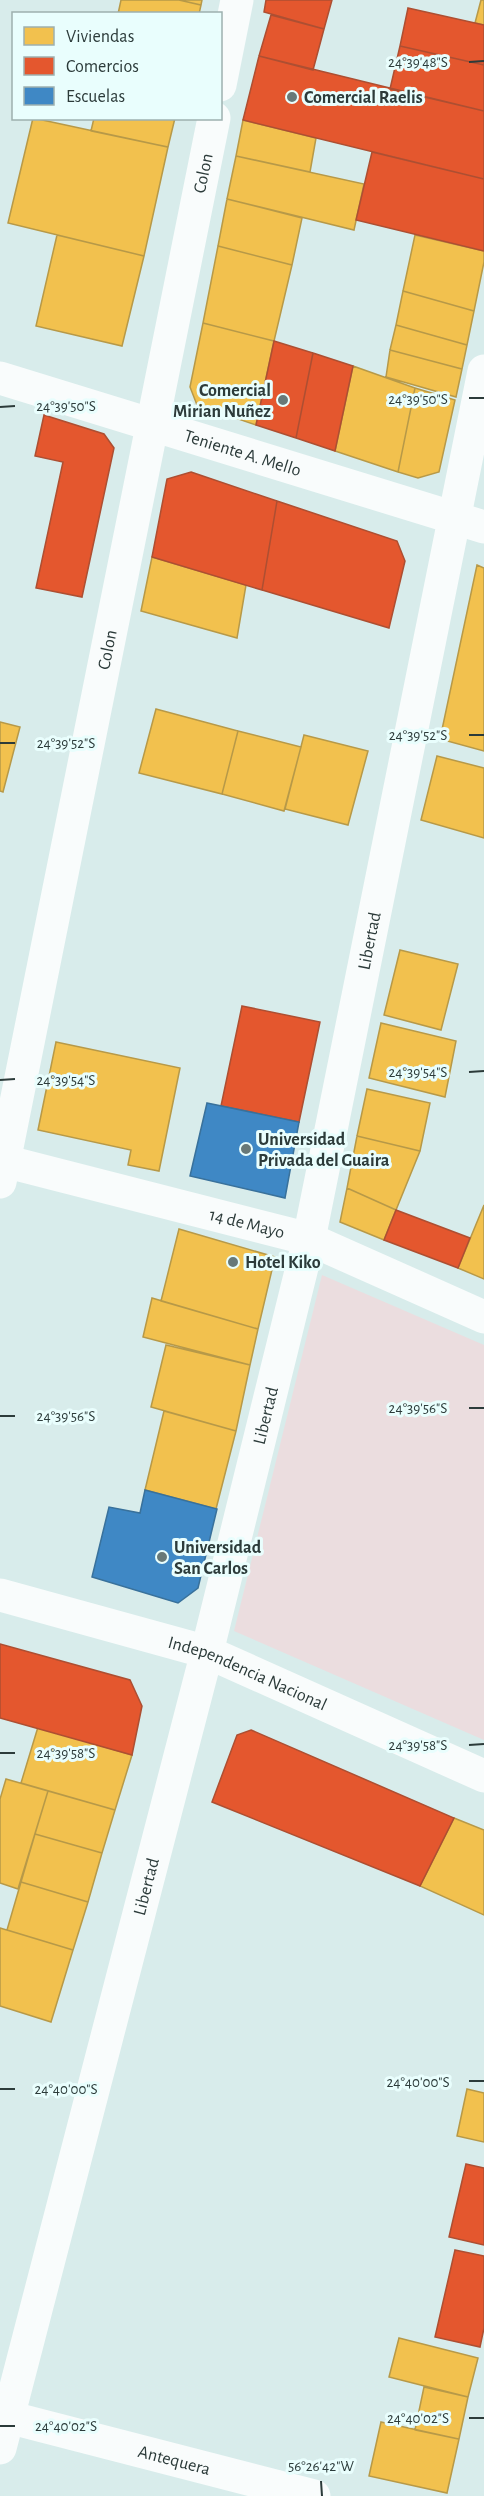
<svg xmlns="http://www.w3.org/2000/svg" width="484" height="2496" font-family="'Alegreya Sans',sans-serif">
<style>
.green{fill:#ebdddf}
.homes{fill:#f2c14e;stroke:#b79948;stroke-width:1.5}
.shops{fill:#e4572e;stroke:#ad4f32;stroke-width:1.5}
.schools{fill:#3f88c5;stroke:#39719b;stroke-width:1.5}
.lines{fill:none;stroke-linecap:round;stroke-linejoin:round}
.minor{stroke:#f9fcfc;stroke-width:33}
.tertiary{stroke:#f9fcfc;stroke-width:33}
.ticks{fill:none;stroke:#2c3b3a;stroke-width:2}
.poi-dot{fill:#687978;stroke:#e9fefd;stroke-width:2}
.labels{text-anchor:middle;stroke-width:6;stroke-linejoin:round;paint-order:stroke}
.poi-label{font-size:18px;font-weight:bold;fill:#2c3b3a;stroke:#e9fefd;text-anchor:start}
.street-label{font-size:18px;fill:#2c3b3a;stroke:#e9fefd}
.ticks-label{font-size:15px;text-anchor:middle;fill:#2c3b3a;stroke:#e9fefd;stroke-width:6;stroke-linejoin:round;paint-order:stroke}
</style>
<rect width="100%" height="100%" fill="#d8eceb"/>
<path class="green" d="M322,1275L484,1345V1740L234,1631Z"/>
<path class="homes" d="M121,0H179L201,5L199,14H118Z
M179,0H202L201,5Z
M481,0H484V25L475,23Z
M33,118L168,147L144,256L8,223Z
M94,118H175L168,147L91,131Z
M243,120L316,138L310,172L236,156Z
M236,156L364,184L354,230L227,199Z
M227,199L302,218L292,265L218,246Z
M57,235L144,256L122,346L36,326Z
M415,235L484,251V262L474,311L403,291Z
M218,246L292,265L274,341L203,323Z
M403,291L474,311L467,345L396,325Z
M203,323L274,341L256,425L197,405L190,387Z
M396,325L467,345L462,369L390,350Z
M390,350L462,369L456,397L386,377Z
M353,366L415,388L398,472L335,451Z
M415,388L455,400L439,472L418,478L398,472Z
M152,557L246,585L237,638L141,611Z
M477,565L484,568V751L440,739Z
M156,709L238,731L222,794L139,773Z
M0,722L20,727L3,792L0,791Z
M238,731L301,747L284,811L222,794Z
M304,735L368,751L348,825L285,809Z
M437,756L484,768V838L421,820Z
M400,950L458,964L441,1030L384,1015Z
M381,1023L456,1041L445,1097L369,1078Z
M56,1042L180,1068L159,1171L128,1165L131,1150L38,1130Z
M367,1089L430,1103L420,1151L357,1136Z
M357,1136L420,1151L396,1210L347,1188Z
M347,1188L396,1210L384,1240L340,1222Z
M484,1205V1279L458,1268Z
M179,1229L275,1257L258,1329L161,1301Z
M152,1298L258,1329L250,1365L143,1337Z
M166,1345L250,1365L236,1431L151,1407Z
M164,1411L236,1431L216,1509L145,1490Z
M38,1727L132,1755L115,1810L21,1783Z
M6,1779L48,1791L18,1889L0,1883V1799Z
M48,1791L115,1810L102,1853L35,1834Z
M454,1818L484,1830V1915L420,1886Z
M35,1834L102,1853L88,1902L21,1882Z
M21,1882L88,1902L73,1950L7,1930Z
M0,1928L73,1950L51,2022L0,2006Z
M467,2089L484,2093V2142L457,2136Z
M399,2338L478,2358L468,2397L389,2377Z
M424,2387L468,2397L459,2439L415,2430Z
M381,2422L459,2439L447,2493L369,2476Z"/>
<path class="shops" d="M266,0H332L324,29L264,12Z
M408,8L484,25V65L400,46Z
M271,15L324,29L313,70L259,56Z
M400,46L484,65V111L390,89Z
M259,56L484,111V179L243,120Z
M372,152L484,179V251L356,220Z
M274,341L313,353L296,438L256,425Z
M313,353L353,366L335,451L296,438Z
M44,415L104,434L114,448L82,597L36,588L63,462L35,456Z
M191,472L277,501L262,590L152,557L167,479Z
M277,501L397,541L405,561L389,628L262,590Z
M242,1006L320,1022L299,1122L221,1106Z
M396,1210L470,1238L458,1268L384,1240Z
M0,1644L130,1680L142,1706L132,1755L0,1718Z
M251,1730L454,1818L420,1886L212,1802L237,1735Z
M466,2164L484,2168V2245L449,2237Z
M455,2250L484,2256V2328L480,2347L435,2337Z"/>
<path class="schools" d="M207,1103L299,1122L285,1198L190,1176Z
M145,1490L217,1509L198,1588L178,1603L92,1577L109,1507L140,1513Z"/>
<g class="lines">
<g class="minor">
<path d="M220,85L237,0"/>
<path id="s1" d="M0,378L484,527"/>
<path id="s2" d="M0,1160L309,1239L484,1317"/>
<path id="s3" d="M0,1182L214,118"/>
<path id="s4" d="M0,2415L314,2496"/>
<path id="s5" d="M0,2448L207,1652L309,1239L484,371"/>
</g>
<path class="tertiary" id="s6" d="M0,1595L207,1652L484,1776"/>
</g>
<path class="ticks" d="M469,62L484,61M469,398H484M0,407L15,406M469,735H484M0,743H15M469,1072L484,1071M0,1080L15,1079M469,1408H484M0,1416H15M469,1745L484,1744M0,1753H15M469,2081H484M0,2089H15M469,2418H484M0,2426H15M321,2481L322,2496"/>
<g class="poi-dot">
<circle cx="292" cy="97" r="6"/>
<circle cx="283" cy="400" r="6"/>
<circle cx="246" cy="1149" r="6"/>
<circle cx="233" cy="1262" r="6"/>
<circle cx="162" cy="1557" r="6"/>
</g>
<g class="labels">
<g class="poi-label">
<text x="304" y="103">Comercial Raelis</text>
<text x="271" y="396" text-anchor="end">Comercial<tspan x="271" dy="21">Mirian Nuñez</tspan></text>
<text x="258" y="1145">Universidad<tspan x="258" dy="21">Privada del Guaira</tspan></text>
<text x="245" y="1268">Hotel Kiko</text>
<text x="174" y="1553">Universidad<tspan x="174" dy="21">San Carlos</tspan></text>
</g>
<g class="street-label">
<text dy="6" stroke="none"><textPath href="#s3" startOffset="1029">Colon</textPath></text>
<text dy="6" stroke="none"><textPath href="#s1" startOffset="254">Teniente A. Mello</textPath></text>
<text dy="6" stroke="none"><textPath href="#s3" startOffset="543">Colon</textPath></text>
<text dy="6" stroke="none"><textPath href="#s5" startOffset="1552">Libertad</textPath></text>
<text dy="6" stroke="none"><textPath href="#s2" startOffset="255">14 de Mayo</textPath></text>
<text dy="6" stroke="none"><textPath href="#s5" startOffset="1066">Libertad</textPath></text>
<text dy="6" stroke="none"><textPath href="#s6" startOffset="260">Independencia Nacional</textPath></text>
<text dy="6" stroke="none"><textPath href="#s5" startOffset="580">Libertad</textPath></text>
<text dy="6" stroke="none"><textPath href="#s4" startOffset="180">Antequera</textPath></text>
</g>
</g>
<g class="ticks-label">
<text x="418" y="67">24°39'48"S</text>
<text x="418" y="404">24°39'50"S</text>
<text x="66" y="411">24°39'50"S</text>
<text x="418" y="740">24°39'52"S</text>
<text x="66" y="748">24°39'52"S</text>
<text x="418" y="1077">24°39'54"S</text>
<text x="66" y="1085">24°39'54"S</text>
<text x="418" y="1413">24°39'56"S</text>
<text x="66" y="1421">24°39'56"S</text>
<text x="418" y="1750">24°39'58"S</text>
<text x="66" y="1758">24°39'58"S</text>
<text x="418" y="2087">24°40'00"S</text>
<text x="66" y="2094">24°40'00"S</text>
<text x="418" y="2423">24°40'02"S</text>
<text x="66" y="2431">24°40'02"S</text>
<text x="321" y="2471">56°26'42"W</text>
</g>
<rect x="12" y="12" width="210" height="108" fill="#e9fefd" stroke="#9db0af" stroke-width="1.5"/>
<rect x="24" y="27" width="30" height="18" fill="#f2c14e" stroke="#9db0af" stroke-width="1.5"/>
<text x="66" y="42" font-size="18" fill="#2c3b3a">Viviendas</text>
<rect x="24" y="57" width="30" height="18" fill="#e4572e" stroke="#9db0af" stroke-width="1.5"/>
<text x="66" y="72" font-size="18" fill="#2c3b3a">Comercios</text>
<rect x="24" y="87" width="30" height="18" fill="#3f88c5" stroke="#9db0af" stroke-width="1.5"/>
<text x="66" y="102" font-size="18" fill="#2c3b3a">Escuelas</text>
</svg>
